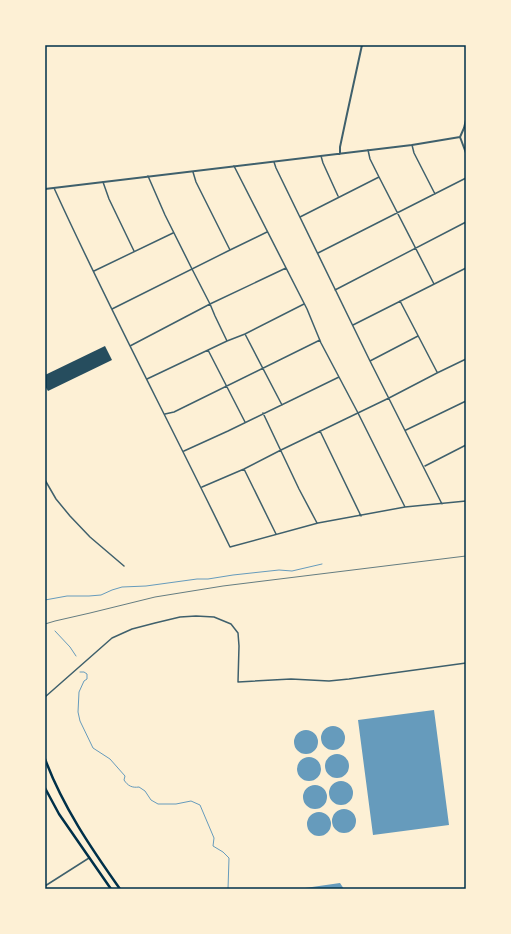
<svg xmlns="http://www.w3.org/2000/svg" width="511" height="934" font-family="'PT Sans Narrow',sans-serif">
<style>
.water{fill:#669bbc}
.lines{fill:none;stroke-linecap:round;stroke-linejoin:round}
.stream{stroke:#669bbc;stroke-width:1}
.building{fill:#264d5e}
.minor{stroke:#3f606c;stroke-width:1.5}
.tertiary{stroke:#3f606c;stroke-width:2}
.trunk{stroke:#003049;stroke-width:2.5}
.rail{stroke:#657d81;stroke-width:1}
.neatline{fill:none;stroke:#003049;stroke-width:1.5}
</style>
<rect width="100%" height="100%" fill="#fdf0d5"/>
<path class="water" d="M434,710L449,825L373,835L358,720Z
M321 738a12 12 0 1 1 24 0a12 12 0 1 1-24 0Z
M294 742a12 12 0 1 1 24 0a12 12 0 1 1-24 0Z
M325 766a12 12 0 1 1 24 0a12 12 0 1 1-24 0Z
M297 769a12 12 0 1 1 24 0a12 12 0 1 1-24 0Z
M329 793a12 12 0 1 1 24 0a12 12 0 1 1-24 0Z
M303 797a12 12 0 1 1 24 0a12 12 0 1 1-24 0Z
M332 821a12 12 0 1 1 24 0a12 12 0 1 1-24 0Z
M307 824a12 12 0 1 1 24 0a12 12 0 1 1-24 0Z
M340,883L344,889H298Z"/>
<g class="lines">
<path class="stream" d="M45,600L67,596H89L101,595L112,590L122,587L146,586L197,579H208L233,575L279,570L292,571L322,564
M55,631L70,647L76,656
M80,672H84L87,674V679L84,681L79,692L78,712L80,721L93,748L110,759L125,776L124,780C128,786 132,788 139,787L145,791L151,800L158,804H176L191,801L200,805L214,838L213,846L223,852L229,858L228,889"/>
</g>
<path class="building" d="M105,346L112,360L48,391L45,386V375Z"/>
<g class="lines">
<path class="minor" d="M412,145L414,153L435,194
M368,150L370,159L379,177L434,284
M321,156L323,163L338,196
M274,162L276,168L370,361L442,504
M234,166L307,309L321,343L358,413L405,507
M193,172L196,182L230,250
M148,176L165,215L192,269L210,304L215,316L227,341
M103,182L109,199L134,251
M54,188C109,309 172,427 230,547L318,523L405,507L466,501
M300,217L379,177
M318,253L466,178
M94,271L173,233
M335,290L466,222
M400,301L437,372
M112,309L230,250L267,232
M353,325L466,268
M245,334L282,405
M130,346L210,304L286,268
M208,350L245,422
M370,361L418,336
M147,379L227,341L245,334L304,304
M263,413L299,489L317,523
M165,414L174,412L320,340
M406,430L466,401
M320,431L361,516
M184,451L228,431L339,377
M425,466L466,445
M244,469L276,534
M45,480L56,499L70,516L90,537L124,566
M202,487L244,469L281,450L389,398L437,373L466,359
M45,697L112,638L132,629L155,623L180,617L196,616L214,617L231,624L238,633L239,646L238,682L291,679L329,681L349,679L466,663
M45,886L89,858"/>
<path class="tertiary" d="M466,120L464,128L460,137L466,153
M340,154V147L347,114L362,45
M45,189L412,145L460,137"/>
<path class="trunk" d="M45,759C63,807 91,848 120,889
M45,788L59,814L111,889"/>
<path class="rail" d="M45,624L55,621L90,613L155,597L223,586L466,556"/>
</g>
<rect width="511" height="934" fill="none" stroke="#fdf0d5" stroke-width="92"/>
<rect x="46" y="46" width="419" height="842" class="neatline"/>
</svg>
